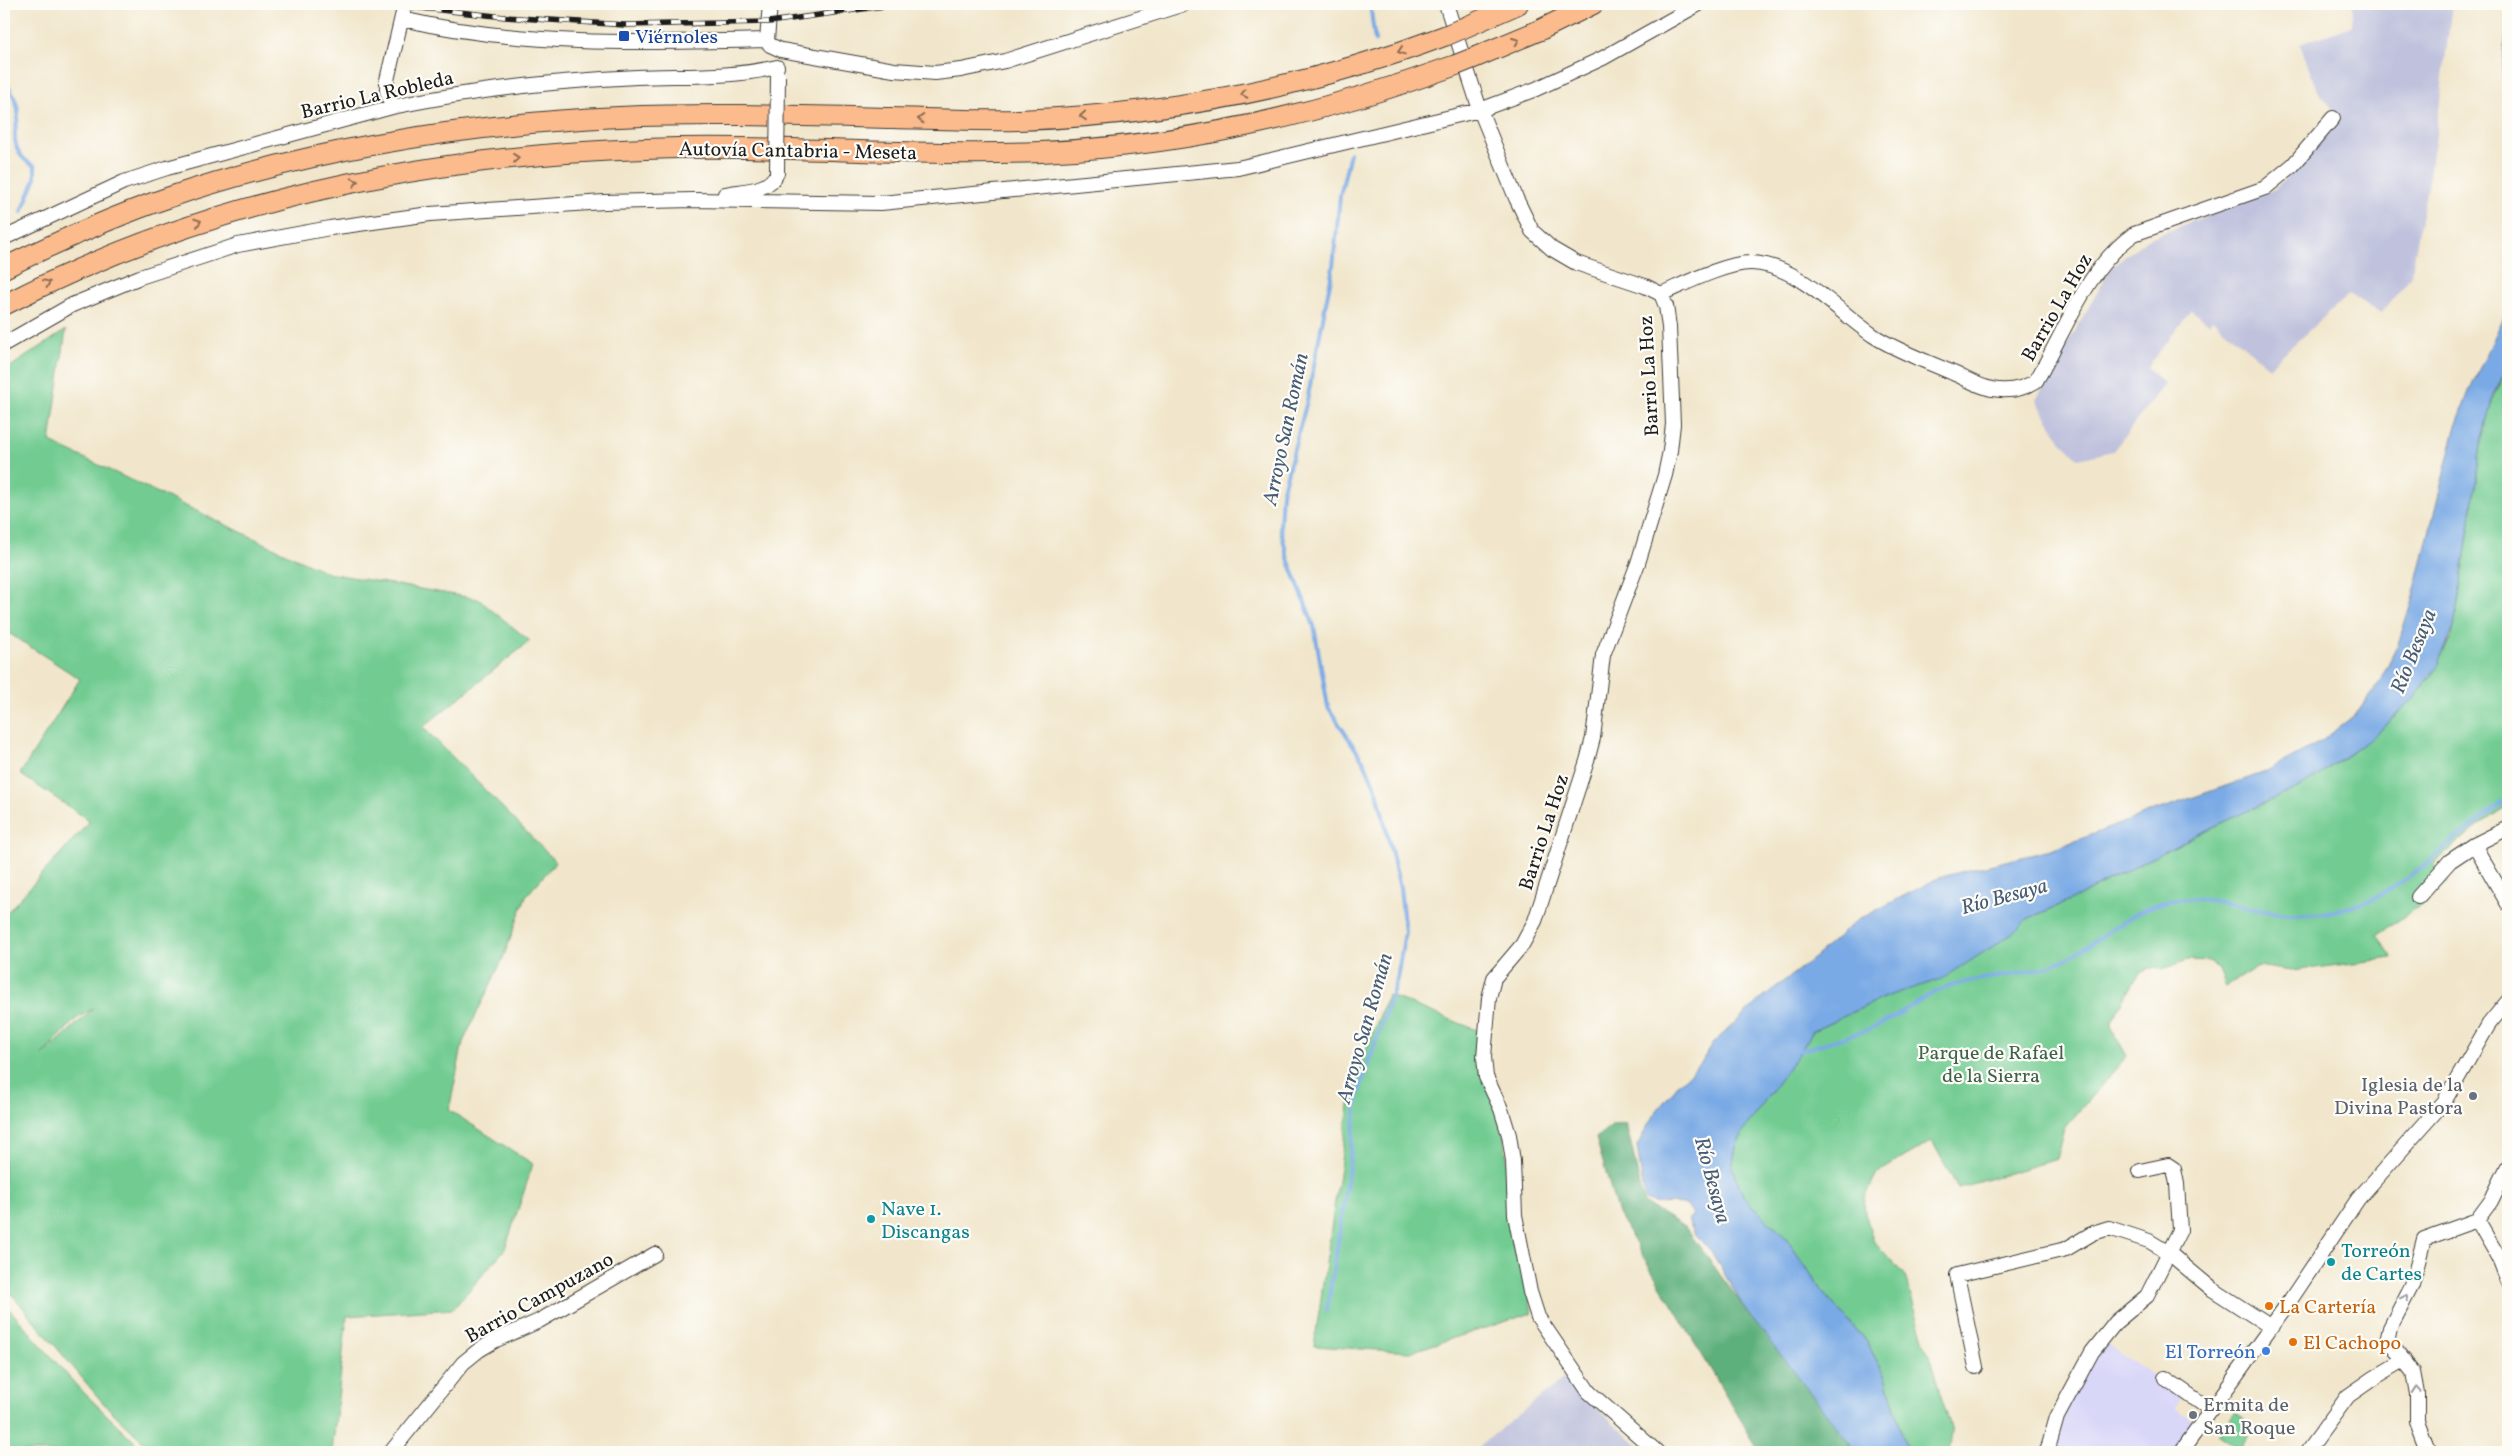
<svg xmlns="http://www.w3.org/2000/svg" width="2512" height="1456" font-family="Vollkorn,serif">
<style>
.built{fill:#d9d7f8}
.industrial{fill:#c0c2dd}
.green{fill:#72cc92;stroke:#477457;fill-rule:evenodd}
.forest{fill:#5db07c;stroke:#3c664c}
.water{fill:#7aaae5;stroke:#4b6380}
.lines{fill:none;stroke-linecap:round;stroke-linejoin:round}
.stream{stroke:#7aaae5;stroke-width:4}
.minor-casing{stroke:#3c3a36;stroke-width:16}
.highway-casing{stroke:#3c3a36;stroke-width:22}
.minor{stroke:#fff;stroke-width:14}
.highway{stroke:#fbbb8c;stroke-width:20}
.rail-casing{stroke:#1c1c1c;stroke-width:5.5}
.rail{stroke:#fdfcf7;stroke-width:4;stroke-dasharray:11;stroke-linecap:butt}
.minor-bridge-casing{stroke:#3c3a36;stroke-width:16;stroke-linecap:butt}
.highway-bridge-casing{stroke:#3c3a36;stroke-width:22;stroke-linecap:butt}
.minor-bridge{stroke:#fff;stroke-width:14}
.highway-bridge{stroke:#fbbb8c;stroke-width:20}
.oneway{stroke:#8c6c54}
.oneway2{stroke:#999}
.transit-dot{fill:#1a4fb4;stroke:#fdfcf7;stroke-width:2}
.worship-dot{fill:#6b7280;stroke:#fdfcf7;stroke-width:2}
.culture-dot{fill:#0f9aa8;stroke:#fdfcf7;stroke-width:2}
.food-dot{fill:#e8710a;stroke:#fdfcf7;stroke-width:2}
.shop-dot{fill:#3f7fe0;stroke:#fdfcf7;stroke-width:2}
.labels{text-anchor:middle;stroke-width:4.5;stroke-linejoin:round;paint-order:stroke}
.transit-label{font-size:20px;fill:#164399;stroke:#fdfcf7;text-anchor:start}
.street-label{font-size:20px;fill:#1c1c1c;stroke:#fdfcf7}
.park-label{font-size:20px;fill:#3e624b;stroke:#fdfcf7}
.worship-label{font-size:20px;fill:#5b616d;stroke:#fdfcf7;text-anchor:end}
.culture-label{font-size:20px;fill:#0d838f;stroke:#fdfcf7;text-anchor:start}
.food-label{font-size:20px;fill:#c56008;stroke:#fdfcf7;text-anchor:start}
.shop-label{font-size:20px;fill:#366cbe;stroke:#fdfcf7;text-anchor:end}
.water-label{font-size:21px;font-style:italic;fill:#465c76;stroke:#fdfcf7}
</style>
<rect width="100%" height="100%" fill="#fdfcf7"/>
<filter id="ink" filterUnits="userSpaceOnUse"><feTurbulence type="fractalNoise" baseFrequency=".02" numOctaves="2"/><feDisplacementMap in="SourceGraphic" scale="10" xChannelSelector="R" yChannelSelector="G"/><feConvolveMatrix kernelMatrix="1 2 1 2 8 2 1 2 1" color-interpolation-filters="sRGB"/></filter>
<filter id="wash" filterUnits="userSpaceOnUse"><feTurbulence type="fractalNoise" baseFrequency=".0096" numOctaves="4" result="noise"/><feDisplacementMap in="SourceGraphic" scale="20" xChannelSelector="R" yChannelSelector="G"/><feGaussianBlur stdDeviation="1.12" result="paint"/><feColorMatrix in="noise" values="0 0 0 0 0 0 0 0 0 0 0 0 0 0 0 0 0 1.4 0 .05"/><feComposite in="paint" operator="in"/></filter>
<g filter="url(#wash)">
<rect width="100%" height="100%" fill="#f1e6cb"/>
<path class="built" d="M2104,1342L2183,1396L2175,1407L2195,1422L2173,1452H2050L2062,1414Z"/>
<path class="industrial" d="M2353,4H2452L2435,142L2411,276L2381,314L2349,294L2269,367L2212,319L2209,323L2191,310L2147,368L2165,384L2113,451L2079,459L2062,442L2036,400L2111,268L2147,239L2275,189L2285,179L2340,118L2316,88L2300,44L2352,26Z
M1565,1378L1645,1452H1472Z"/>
<path class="green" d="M813,4H855L811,10Z
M66,330L50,442L328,573L478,599L530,641L423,727L556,862L526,896L504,956L463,1042L449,1110L533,1164L505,1249L453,1309L347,1316L332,1452H154L104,1404L4,1285V916L90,821L20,774L80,679L4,630V371ZM94,1008L43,1055H42L76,1019Z
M2508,366V805L2475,828L2433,864L2449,881L2424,903L2377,935L2393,958L2291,971L2258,966L2226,986L2218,968L2208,961L2187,960L2163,969L2149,968L2140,972L2111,1022V1028L2127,1056L2065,1127L2057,1159L1958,1188L1932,1141L1877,1173L1865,1197L1864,1209L1873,1240L1905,1276L1952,1432L1949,1452H1907L1886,1377L1864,1338L1825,1295L1786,1238L1744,1198L1732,1168L1736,1147L1748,1121L1798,1055L1813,1031L1885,997L1910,988L1988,948L2012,934L2027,919L2067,902L2212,827L2302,786L2351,753L2397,715L2432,676L2451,637L2459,598L2482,438L2490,407Z
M1388,995L1482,1032L1502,1127L1532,1313L1410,1352L1314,1346L1349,1105L1361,1062Z
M4,1303L76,1385L145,1452H4Z
M2235,1412L2254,1426L2238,1449L2218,1435Z"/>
<path class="forest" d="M1625,1124C1634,1150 1637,1176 1644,1203L1685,1227L1743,1306L1842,1432L1854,1452H1760L1618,1214L1596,1138L1613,1125Z"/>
<path class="water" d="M2508,17V107L2502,69Z
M2508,308V364L2492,400L2482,438L2455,622L2439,664L2413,699L2369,740L2302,786L2212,827L2067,902L2027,919L2012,934L1942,979L1885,997L1813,1031L1798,1055L1745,1128L1736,1147L1732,1168L1744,1198L1786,1238L1825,1295L1864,1338L1886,1377L1907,1452H1856L1743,1306L1711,1251L1695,1235L1688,1220L1693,1214L1687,1205C1672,1201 1660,1207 1645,1200L1637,1146L1654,1114L1679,1084L1701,1063L1712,1044L1763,997L1814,958L1856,921L1940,877L2051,850L2154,811L2263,773L2322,741L2357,713L2379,683L2398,644L2414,593L2455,429L2468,394Z"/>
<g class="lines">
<path class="stream" d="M1370,4L1375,41
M4,80C11,91 19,103 18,116C18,122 15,127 15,132C14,148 21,160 35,166V179L22,212
M1796,1048L1800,1051C1825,1042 1851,1037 1875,1027C1901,1015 1923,995 1951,986C1985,975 2024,977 2057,963C2094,947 2123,915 2162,903C2206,890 2246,912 2289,914C2394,919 2429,849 2508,800
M1327,1310L1345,1197L1358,1094L1397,979L1405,932L1400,888L1377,791L1364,762L1328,707L1314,626L1288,559L1280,527L1282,493L1307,401L1333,267L1340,196L1350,153"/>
</g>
</g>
<g filter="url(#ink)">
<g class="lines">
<defs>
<path id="minor" d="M770,4L767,40L770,45L781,50L894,70L935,73L961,70L1005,61L1184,4
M1446,4L1480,110L1516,198L1532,231L1552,249L1576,263L1645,286L1661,294L1666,306L1669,327L1673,424L1670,451L1665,475L1638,563L1603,655L1593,738L1587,761L1535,921L1522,945L1494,978L1489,998L1484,1057L1486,1077L1501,1109L1509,1135L1513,1161L1515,1215L1530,1292L1538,1317L1589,1392L1657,1452
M402,19C521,47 645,43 767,40
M392,107L387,91V80L405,4
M725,194C743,190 769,192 777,173
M4,238L124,182L167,168L392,107C472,90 555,81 637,77C685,75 730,78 777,67
M1661,294C1684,284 1726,263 1751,263C1797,264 1838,312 1874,336C1899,352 1926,361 1953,373C1965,378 1979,387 1992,389C2007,392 2023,389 2036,381C2065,332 2086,268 2134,234L2265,188L2293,165L2333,118
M4,344L72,305L140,277L238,245L330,228L430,214L604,202L693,200L881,203L1238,168L1480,110L1536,89L1603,58L1699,4
M2474,845L2508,904
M2418,897L2450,861L2474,845L2508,828
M2477,1220L2499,1258L2508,1281
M1976,1367L1957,1275L2066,1249L2093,1233L2109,1228L2149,1241L2169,1253L2212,1289L2271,1327
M2165,1378L2211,1410
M391,1452L463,1363L479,1350L496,1340L539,1321L655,1254
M2047,1452L2057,1417L2092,1352L2116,1322L2147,1296L2180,1230L2177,1184L2174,1169L2168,1165L2140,1171
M2181,1452L2291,1299L2358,1199L2444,1102L2489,1024L2508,1001
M2307,1452L2348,1396L2374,1378L2404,1360
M2429,1452L2417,1421V1394L2413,1372L2389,1342L2388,1337L2390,1328L2412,1285L2424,1239L2477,1220L2491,1201L2508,1166"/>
<path id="highway" d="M1461,29L1518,4
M1471,59L1540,30L1593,4
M4,268C57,242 111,217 167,198C311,149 467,124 619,117C710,113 802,116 893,118C935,119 977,121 1019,120C1165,115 1310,87 1447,35
M4,305C202,202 422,156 645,149C777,144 909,157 1041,152C1184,146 1322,114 1456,65"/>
</defs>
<use href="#minor" class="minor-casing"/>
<use href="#highway" class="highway-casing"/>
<use href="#minor" class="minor"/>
<use href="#highway" class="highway"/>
<defs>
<path id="rail" d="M385,4L505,17L625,25L769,22L898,4"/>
</defs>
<use href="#rail" class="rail-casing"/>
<use href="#rail" class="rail"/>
<defs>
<path id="minor-bridge" d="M777,173L778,76"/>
<path id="highway-bridge" d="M1447,35L1461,29
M1456,65L1471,59"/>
</defs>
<use href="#minor-bridge" class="minor-bridge-casing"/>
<use href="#highway-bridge" class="highway-bridge-casing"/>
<use href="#minor-bridge" class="minor-bridge"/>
<use href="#highway-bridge" class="highway-bridge"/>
</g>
<defs><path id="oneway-chevron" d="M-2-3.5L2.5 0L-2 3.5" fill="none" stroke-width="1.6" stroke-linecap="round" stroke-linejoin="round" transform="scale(1.25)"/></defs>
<g class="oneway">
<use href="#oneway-chevron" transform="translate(1516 41) rotate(-23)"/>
<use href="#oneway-chevron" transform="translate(1401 51) rotate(162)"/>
<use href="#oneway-chevron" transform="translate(1244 94) rotate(168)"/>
<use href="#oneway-chevron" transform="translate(1083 116) rotate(175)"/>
<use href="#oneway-chevron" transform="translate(921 119) rotate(-178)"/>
<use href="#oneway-chevron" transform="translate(516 158) rotate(-6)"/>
<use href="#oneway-chevron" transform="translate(355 182) rotate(-11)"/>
<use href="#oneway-chevron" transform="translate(198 222) rotate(-18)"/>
<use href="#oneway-chevron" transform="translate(47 283) rotate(-26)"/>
</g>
<g class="oneway2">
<use href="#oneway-chevron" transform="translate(2405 1298) rotate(-64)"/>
<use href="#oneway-chevron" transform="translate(2416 1390) rotate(-95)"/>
</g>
</g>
<rect class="transit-dot" x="618" y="30" width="12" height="12" rx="2.5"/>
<g class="worship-dot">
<circle cx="2473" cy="1096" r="5"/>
<circle cx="2193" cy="1415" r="5"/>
</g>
<g class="culture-dot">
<circle cx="871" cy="1219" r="5"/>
<circle cx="2331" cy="1262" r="5"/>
</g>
<g class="food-dot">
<circle cx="2269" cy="1306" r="5"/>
<circle cx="2293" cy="1342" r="5"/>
</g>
<circle class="shop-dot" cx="2266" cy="1351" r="5"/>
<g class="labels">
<g class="transit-label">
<text x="635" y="43">Viérnoles</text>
</g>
<g class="street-label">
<text transform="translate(377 94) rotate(-13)" y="7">Barrio La Robleda</text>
<text transform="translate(798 150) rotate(1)" y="7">Autovía Cantabria - Meseta</text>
<text transform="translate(2056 307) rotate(-60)" y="7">Barrio La Hoz</text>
<text transform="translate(1648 376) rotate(-93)" y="7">Barrio La Hoz</text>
<text transform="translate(1543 832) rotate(-72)" y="7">Barrio La Hoz</text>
<text transform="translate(539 1297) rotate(-29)" y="7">Barrio Campuzano</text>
</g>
<g class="park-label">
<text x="1991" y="1059">Parque de Rafael<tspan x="1991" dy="23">de la Sierra</tspan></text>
</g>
<g class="worship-label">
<text x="2463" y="1091">Iglesia de la<tspan x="2463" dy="23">Divina Pastora</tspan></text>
<text x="2203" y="1411" text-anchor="start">Ermita de<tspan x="2203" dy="23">San Roque</tspan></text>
</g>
<g class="culture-label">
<text x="881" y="1215">Nave 1.<tspan x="881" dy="23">Discangas</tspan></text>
<text x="2341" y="1257">Torreón<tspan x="2341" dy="23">de Cartes</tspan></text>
</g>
<g class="food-label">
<text x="2279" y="1313">La Cartería</text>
<text x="2303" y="1349">El Cachopo</text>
</g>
<g class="shop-label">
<text x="2256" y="1358">El Torreón</text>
</g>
<g class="water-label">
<text transform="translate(1285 429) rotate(-78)" y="7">Arroyo San Román</text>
<text transform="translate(2413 651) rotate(-68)" y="7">Río Besaya</text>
<text transform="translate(2004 896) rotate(-15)" y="7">Río Besaya</text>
<text transform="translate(1364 1028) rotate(-74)" y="7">Arroyo San Román</text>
<text transform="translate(1713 1180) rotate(75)" y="7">Río Besaya</text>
</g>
</g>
<rect width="2512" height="1456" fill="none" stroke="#fdfcf7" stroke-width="20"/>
</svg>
